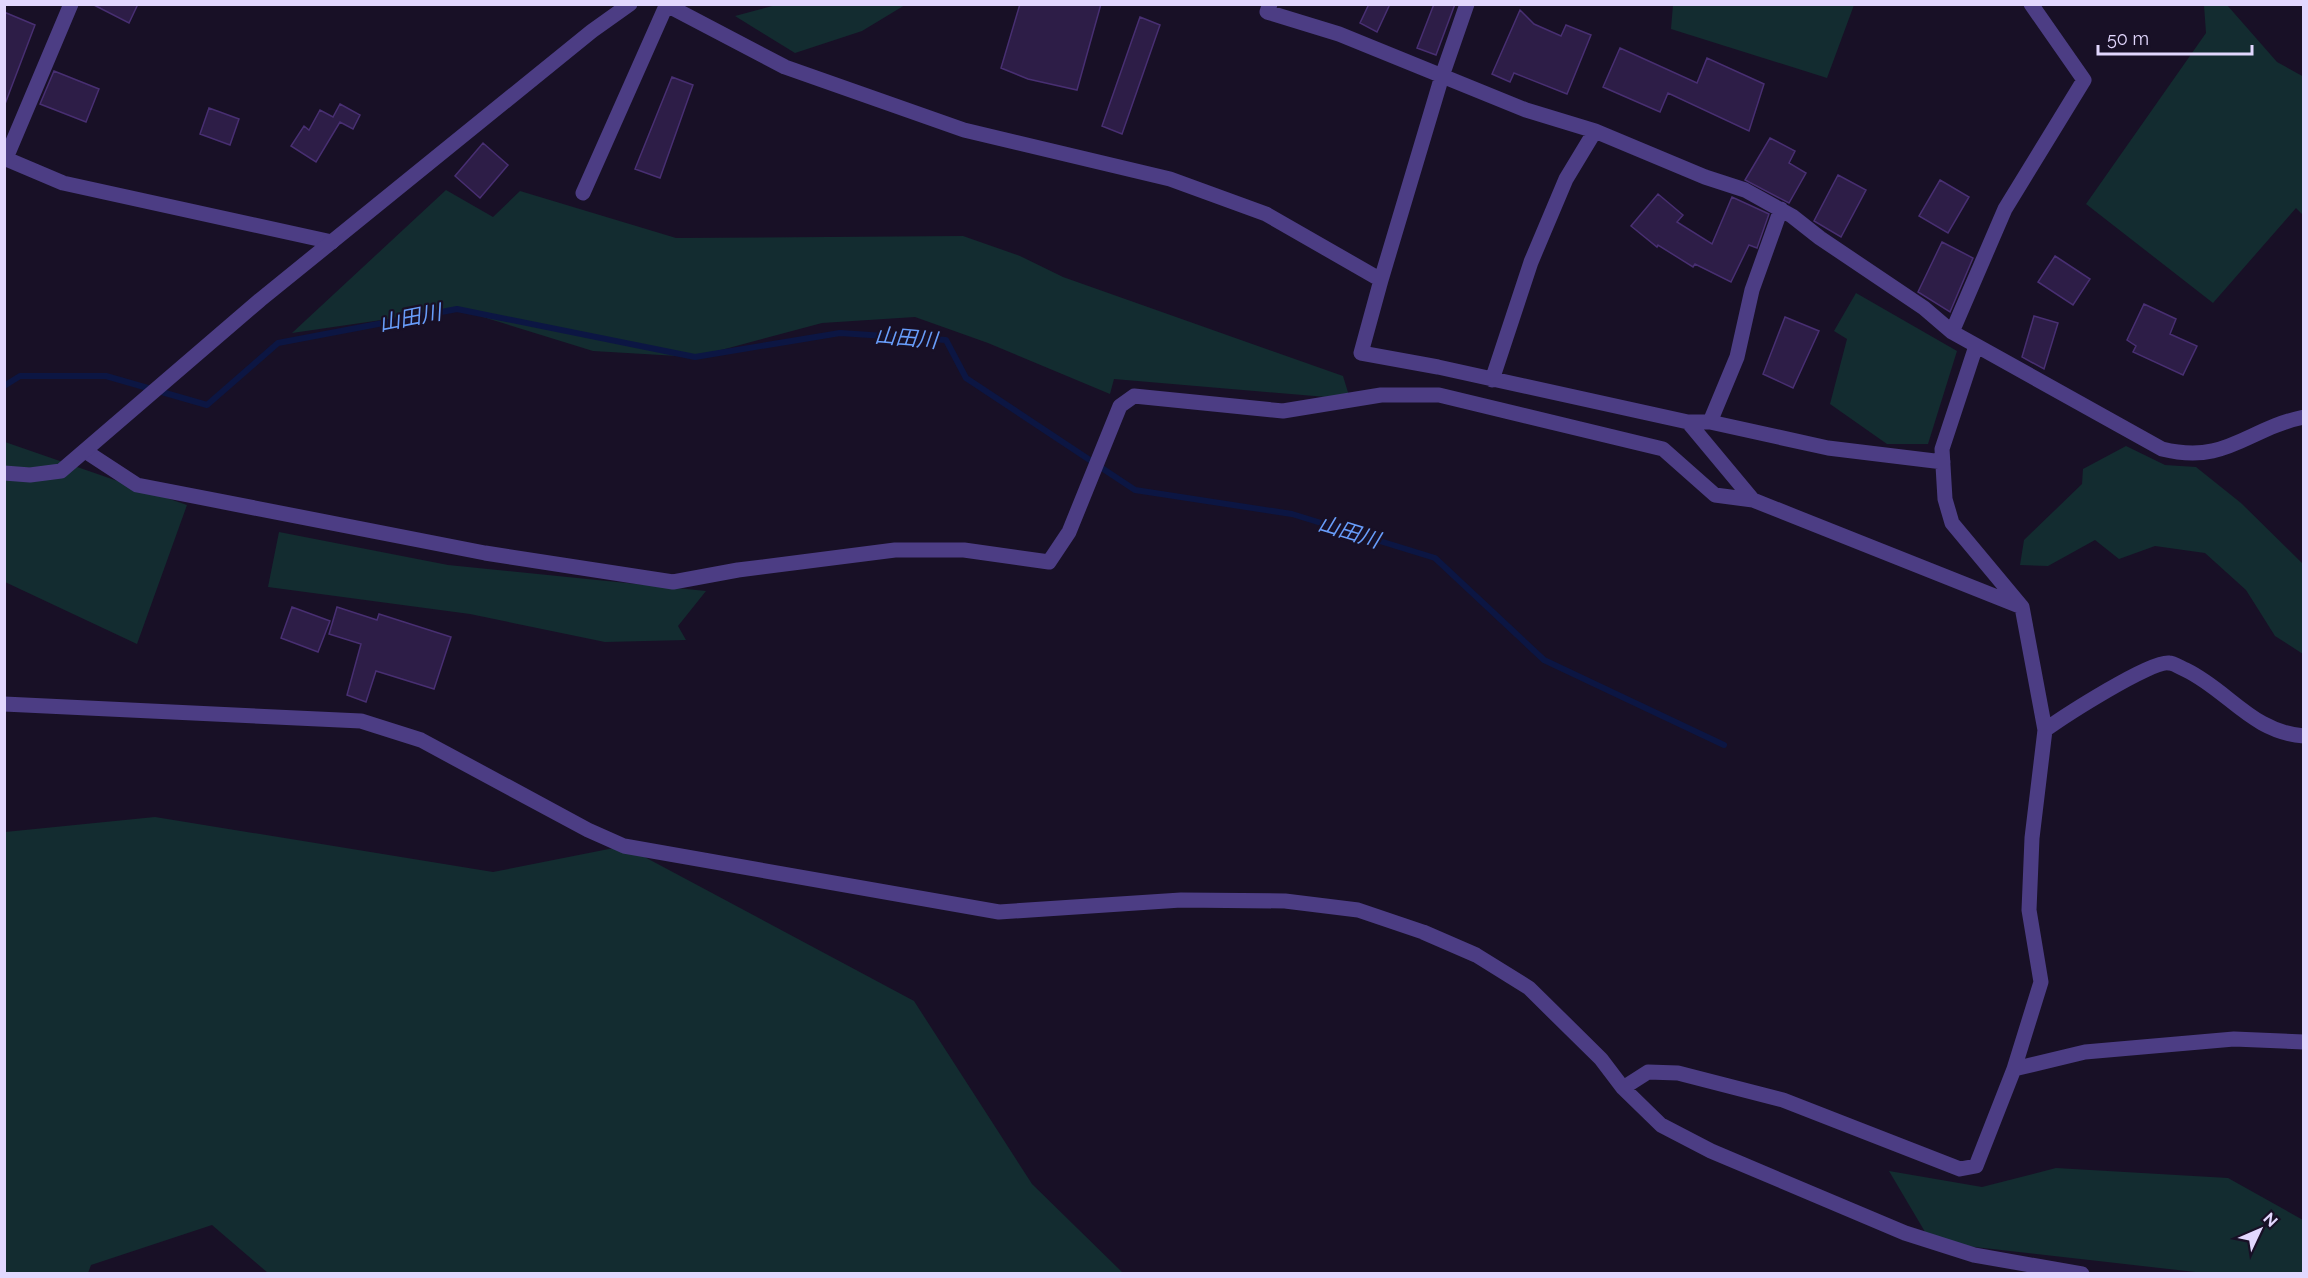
<svg xmlns="http://www.w3.org/2000/svg" width="2308" height="1278" font-family="Raleway,'Noto Sans JP',sans-serif">
<style>
.green{fill:#132c30}
.lines{fill:none;stroke-linecap:round;stroke-linejoin:round}
.stream{stroke:#0c1643;stroke-width:6}
.building{fill:#2d1d47;stroke:#482f72;stroke-width:1.5}
.minor{stroke:#4c3d84;stroke-width:15}
.tertiary{stroke:#4c3d84;stroke-width:15}
.labels{text-anchor:middle;stroke-width:4.5;stroke-linejoin:round;paint-order:stroke}
.water-label{font-size:21px;font-style:italic;fill:#689dfa;stroke:#181026}
</style>
<rect width="100%" height="100%" fill="#181026"/>
<path class="green" d="M776,5V4L905,5L862,31L795,53L735,16Z
M1673,5V4L1854,5L1827,78L1671,29Z
M2204,5H2227L2277,62L2304,77L2303,215L2296,208L2213,303L2086,204L2206,33Z
M446,190L493,217L520,191L676,238L963,236L1020,256L1063,277L1343,376L1350,399L1114,379L1110,394L988,343L915,317L822,323L695,357L593,351L457,309L292,333Z
M1856,293L1957,351L1928,444H1887L1830,404L1847,339L1834,331Z
M5,442L187,505L137,644L5,582Z
M2126,446L2165,465L2196,467L2241,503L2303,564V654L2275,636L2246,590L2205,553L2155,546L2119,559L2095,540L2048,566L2020,565L2024,540L2082,484L2083,469Z
M279,532L448,565L706,591L678,626L686,640L605,642L470,614L268,587Z
M155,817L493,872L624,846L914,1001L1032,1184L1123,1273H268L212,1225L91,1265L88,1273L5,1274V832Z
M2056,1168L2228,1178L2303,1220V1273H2204L1931,1242L1889,1171L1982,1187Z"/>
<g class="lines">
<path class="stream" d="M4,386L20,376H106L207,405L278,343L457,309L695,357L840,333L946,340L966,378L1135,490L1292,514L1435,558L1544,660L1724,745"/>
</g>
<path class="building" d="M92,4H138L129,23Z
M1020,4H1101L1077,90L1028,79L1001,68Z
M1369,4H1390L1377,32L1360,23Z
M1434,4H1455L1436,55L1417,48Z
M1520,10L1534,24L1561,36L1566,25L1591,35L1567,94L1514,73L1510,82L1492,74Z
M4,12L35,25L5,104H4Z
M1140,17L1160,25L1122,134L1102,126Z
M1620,48L1697,83L1707,58L1764,84L1749,131L1668,93L1660,112L1603,87Z
M54,71L99,89L86,122L40,104Z
M672,77L693,85L660,178L635,169Z
M340,104L360,115L353,129L340,122L316,162L291,146L304,126L309,130L320,110L333,117Z
M209,108L239,119L230,145L200,134Z
M1770,138L1795,151L1789,163L1806,173L1789,203L1745,180Z
M483,143L508,165L480,198L455,176Z
M1838,175L1866,190L1841,237L1814,221Z
M1940,180L1969,197L1948,233L1919,216Z
M1658,194L1683,215L1677,222L1712,244L1732,197L1769,214L1757,248L1749,245L1731,282L1695,264L1693,267L1658,245L1657,247L1631,226Z
M1942,242L1973,258L1950,312L1918,292Z
M2055,256L2090,279L2073,305L2038,282Z
M2144,304L2176,319L2170,334L2197,346L2183,375L2133,352L2136,346L2127,340Z
M2034,316L2058,323L2044,369L2022,357Z
M1785,317L1819,331L1793,388L1763,374Z
M292,607L330,621L318,652L281,638Z
M337,607L377,620L379,614L451,637L434,689L376,671L366,702L347,695L361,644L329,634Z"/>
<g class="lines">
<path class="minor" d="M665,4L785,67L964,130L1170,179L1266,214L1381,280L1361,353L1438,367L1688,422L1753,500
M1270,4L1267,12L1339,34L1526,110L1595,131L1705,177L1745,190L1792,216L1820,238L1924,308L1952,332L2162,449C2227,465 2246,429 2304,417
M4,158L63,183L332,242
M6,158L71,4
M583,193L666,6
M1381,280L1442,76L1467,4
M1952,332L2005,209L2084,80L2031,4
M1492,380L1531,262L1566,179L1595,131
M1688,422H1710L1737,357L1752,290L1781,209
M1710,422L1828,448L1943,462
M85,451L137,485L485,553L673,582L738,570L895,550H964L1049,562L1069,532L1120,406L1134,396L1283,411L1381,395H1439L1663,449L1715,495L1753,500L2022,607
M4,704L361,721L421,740L588,830L624,846L999,912L1181,900L1285,901L1358,910L1423,932L1476,955L1529,988L1601,1059L1623,1088L1661,1125L1711,1151L1905,1233L1974,1255L2082,1274
M2045,730C2063,717 2151,660 2169,663C2174,663 2181,668 2186,670C2229,691 2252,732 2304,736
M2014,1069L2085,1052L2234,1039L2304,1042
M1623,1088L1648,1072L1678,1073L1783,1100L1960,1169L1976,1166L2014,1069L2041,982L2029,910L2032,838L2045,730L2022,607L1952,523L1945,499L1942,449L1976,346"/>
<path class="tertiary" d="M4,473L30,475L61,471L260,300L592,31L630,4"/>
</g>
<g class="labels">
<g class="water-label">
<text transform="translate(410 318) rotate(-11)" y="7">山田川</text>
<text transform="translate(906 338) rotate(5)" y="7">山田川</text>
<text transform="translate(1349 532) rotate(17)" y="7">山田川</text>
</g>
</g>
<rect width="2308" height="1278" fill="none" stroke="#e2d7fe" stroke-width="12"/>
<g transform="translate(2260 1230) rotate(46)" stroke="#181026" stroke-width="4.5" paint-order="stroke">
<path d="M0-4.5L10 22L0 15L-10 22Z" fill="#e2d7fe"/>
<text y="-9" font-size="16" font-weight="bold" text-anchor="middle" fill="#e2d7fe">N</text>
</g>
<path d="M2098 45v9h154v-9" fill="none" stroke="#e2d7fe" stroke-width="3"/>
<text x="2107" y="45" font-size="18" fill="#e2d7fe" stroke="#181026" stroke-width="4.5" paint-order="stroke">50 m</text>
</svg>
